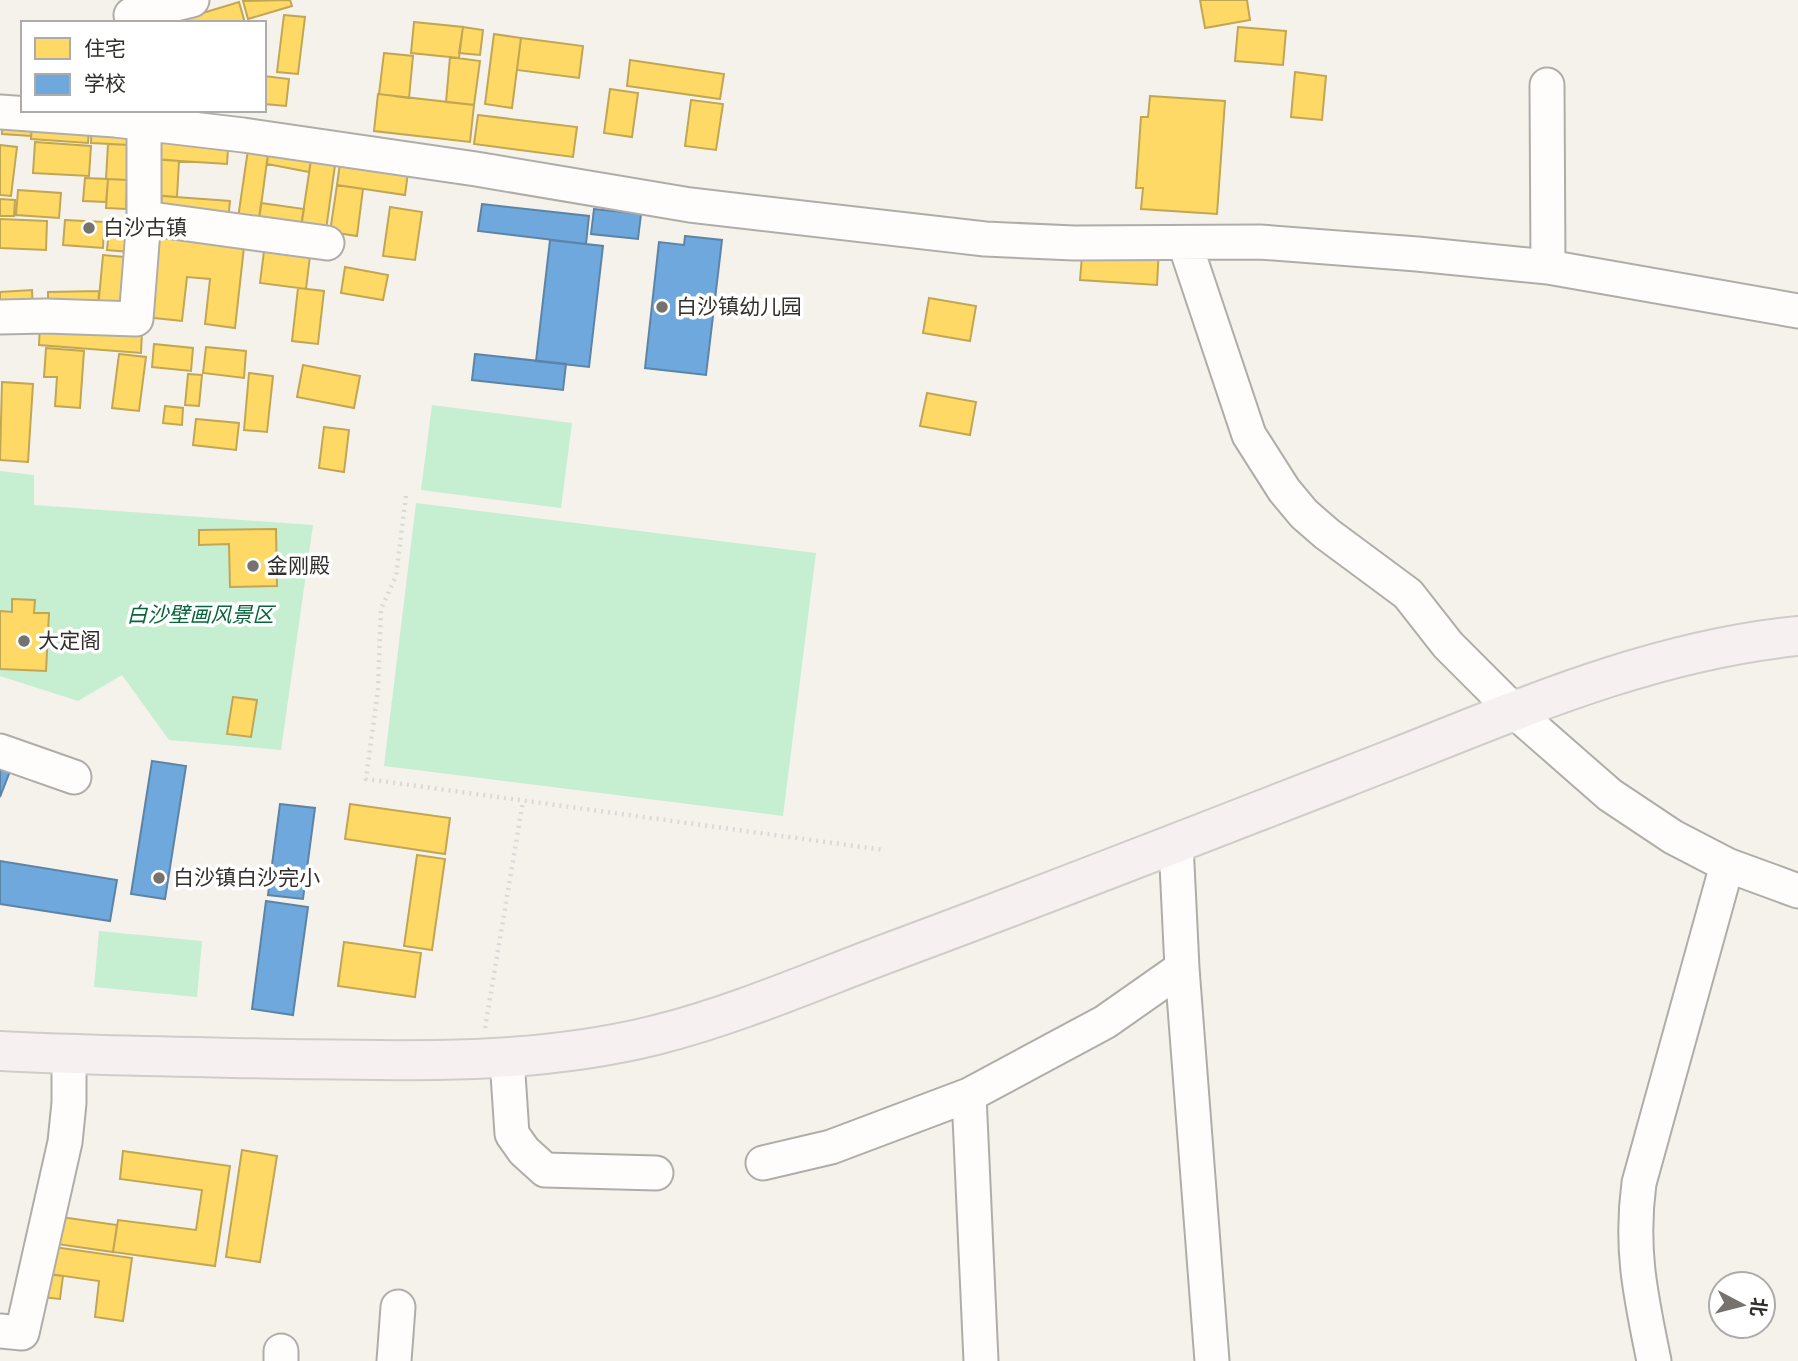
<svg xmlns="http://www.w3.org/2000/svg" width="1798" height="1361" font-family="'Noto Serif','Noto Sans SC',serif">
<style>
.green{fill:#c6eed1}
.homes{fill:#ffd966;stroke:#c1a654;stroke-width:2}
.schools{fill:#6fa8dc;stroke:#5c84a7;stroke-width:2}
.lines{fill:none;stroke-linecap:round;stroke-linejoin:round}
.minor-casing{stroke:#b0ada9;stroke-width:37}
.major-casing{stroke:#cecdc9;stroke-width:42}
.path{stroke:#dad9d8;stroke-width:4.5;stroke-dasharray:2 5;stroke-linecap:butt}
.minor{stroke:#fefdfc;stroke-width:33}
.major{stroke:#f7f0f0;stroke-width:38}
.poi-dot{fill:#76736f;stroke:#fff;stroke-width:2.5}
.labels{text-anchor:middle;stroke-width:7;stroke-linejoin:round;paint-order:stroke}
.poi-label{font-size:21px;fill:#312f2b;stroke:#fff;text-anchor:start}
.park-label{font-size:21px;font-style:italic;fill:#07653a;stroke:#fff}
</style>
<rect width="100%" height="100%" fill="#f5f2ec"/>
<path class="green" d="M432,405L572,423L561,508L421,490Z
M0,471L34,475V505L313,525L281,750L169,740L122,675L78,701L0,676Z
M416,503L816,553L783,816L384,766Z
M99,931L202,941L197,997L94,987Z"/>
<path class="homes" d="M290,0L292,6L248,19L243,1Z
M1200,0H1247L1250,20L1205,28Z
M239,2L245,23H174L173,22Z
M284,15L305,17L298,74L277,72Z
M414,22L463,27L459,58L411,53Z
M463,27L483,30L480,55L459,53Z
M1238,27L1286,31L1283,65L1235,61Z
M494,34L521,38L512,108L485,104Z
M521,38L583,46L579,78L517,70Z
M384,53L413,56L409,98L379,94Z
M450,57L480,61L474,105L446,102Z
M630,60L724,74L720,99L627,86Z
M1295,72L1326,76L1322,120L1291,117Z
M264,76L289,79L286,106L264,104Z
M610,89L638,93L632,137L604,133Z
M378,94L474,105L470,142L374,131Z
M1150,96L1225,101L1217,214L1141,209L1143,188H1136L1141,117H1148Z
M691,100L723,104L716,150L685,146Z
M3,113L33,114L31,136L2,134Z
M33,114L90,118L88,143L31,139Z
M478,115L577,127L573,157L474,144Z
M92,117L131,120L130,145L91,143Z
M151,129L229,135L227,164L149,159Z
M250,136L270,139L258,228L237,225Z
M270,139L313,147L309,172L267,164Z
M35,142L91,146L89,176L33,173Z
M108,144L130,145L127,180L106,179Z
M0,145L17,147L11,196L0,195Z
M313,147L337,151L325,237L300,233Z
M341,156L409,165L405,195L337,185Z
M156,159L179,161L177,197L153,195Z
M85,178L108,179L106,202L83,201Z
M108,179L127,180L126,209L106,208Z
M337,185L363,189L357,236L330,232Z
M18,190L61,193L59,218L16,215Z
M162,196L230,201L228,220L160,215Z
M0,199L15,200L14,216H0Z
M261,203L304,209L300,233L258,227Z
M390,207L422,212L415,260L383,256Z
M0,219L47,221L46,250L0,248Z
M65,220L104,222L103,248L63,245Z
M110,221L133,223L130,252L107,250Z
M155,236L244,247L235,328L205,324L210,279L187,277L182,321L145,317Z
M1083,244L1159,248L1157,285L1080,280Z
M264,251L310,256L306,289L260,283Z
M103,255L134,258L129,308L98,309Z
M345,267L388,275L383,300L341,293Z
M298,288L324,291L318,344L292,341Z
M32,290L33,311L0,312V292Z
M99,291L98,309H48V292Z
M929,298L976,306L970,341L923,333Z
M40,323L142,331L141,353L39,345Z
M154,344L193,348L191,371L152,367Z
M206,347L246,351L244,378L203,373Z
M46,348L84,351L80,408L55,406L57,377H44Z
M119,354L146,357L139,411L112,408Z
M303,365L360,376L354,408L297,397Z
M249,373L273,376L267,432L244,430Z
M188,374L202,375L199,406L185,405Z
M2,382L33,384L28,462L0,460Z
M927,393L976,402L970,435L920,426Z
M165,406L183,408L182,425L163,423Z
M196,419L239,423L236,450L193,445Z
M324,427L349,430L344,472L319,468Z
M276,529L277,586L230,587L229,544L199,545V530Z
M12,599L35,600L34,613H49L46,671L0,669V611L12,612Z
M233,697L257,700L251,737L227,734Z
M350,804L450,818L445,854L345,839Z
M417,855L445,859L432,950L404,946Z
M344,942L421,953L415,997L338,986Z
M242,1150L277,1156L260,1262L226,1257Z
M123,1151L230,1166L215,1266L113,1252L118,1220L196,1230L202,1190L120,1179Z
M61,1217L117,1225L113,1252L57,1244Z
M54,1247L132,1258L123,1321L95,1317L99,1281L50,1274Z
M45,1274L63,1276L60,1299L42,1297Z"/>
<path class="schools" d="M482,204L589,216L586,244L478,231Z
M594,209L641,214L638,239L591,234Z
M685,236L722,240L706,375L645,368L659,242L684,245Z
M550,240L603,246L589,367L536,361Z
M475,354L566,364L563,390L472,380Z
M0,755L14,761L0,797Z
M152,761L186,766L165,899L131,894Z
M280,804L315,808L303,899L268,895Z
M0,861L117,880L110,921L0,904Z
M266,901L308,907L293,1015L252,1009Z"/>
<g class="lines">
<defs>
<path id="minor" d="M131,15L192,0
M1547,85L1548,267
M0,112L115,120L243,135L476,169L690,205L985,239L1074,243L1260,242L1417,254L1548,267L1798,311
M144,218L327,243
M1185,244L1249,435L1284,490L1304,514L1327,534L1408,594L1448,645L1514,711L1610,795L1673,837L1727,865L1798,891
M0,317L46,316L136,319L144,218V123
M0,751L74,777
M1176,844L1182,968L1212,1361
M507,1059L512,1134L524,1151L545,1170L656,1173
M763,1163L831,1147L969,1095
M0,1331L22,1333L65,1142L69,1103V1055
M281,1351V1361
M394,1361L398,1307
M981,1361L969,1095L1105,1022L1182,968
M1654,1361C1641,1297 1630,1250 1639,1183L1727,865"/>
<path id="major" d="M0,1051C97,1056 194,1057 291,1059C414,1061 535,1065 656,1035C740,1014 822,977 904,947C1068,886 1231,822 1395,758C1526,706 1656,650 1798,636"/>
</defs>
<use href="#minor" class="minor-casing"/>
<use href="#major" class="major-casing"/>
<path class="path" d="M406,496L396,576L381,609L378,689L366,779L884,850
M485,1028L523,801"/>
<use href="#minor" class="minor"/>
<use href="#major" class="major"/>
</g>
<g class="poi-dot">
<circle cx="89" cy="228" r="7"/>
<circle cx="662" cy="307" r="7"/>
<circle cx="253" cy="566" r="7"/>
<circle cx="24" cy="641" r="7"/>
<circle cx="159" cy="878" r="7"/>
</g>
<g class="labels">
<g class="poi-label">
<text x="103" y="235">白沙古镇</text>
<text x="676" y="314">白沙镇幼儿园</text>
<text x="267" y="573">金刚殿</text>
<text x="38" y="648">大定阁</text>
<text x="173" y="885">白沙镇白沙完小</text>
</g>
<g class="park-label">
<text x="200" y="622">白沙壁画风景区</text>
</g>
</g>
<rect x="21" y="21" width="245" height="91" fill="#ffffff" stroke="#adacaa" stroke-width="2"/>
<rect x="35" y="38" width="35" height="21" fill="#ffd966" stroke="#adacaa" stroke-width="2"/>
<text x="84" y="56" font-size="21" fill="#312f2b">住宅</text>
<rect x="35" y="74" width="35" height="21" fill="#6fa8dc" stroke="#adacaa" stroke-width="2"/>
<text x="84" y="91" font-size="21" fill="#312f2b">学校</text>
<g transform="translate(1742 1305) rotate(97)"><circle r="33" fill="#ffffff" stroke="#adacaa" stroke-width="2"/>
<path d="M0-5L12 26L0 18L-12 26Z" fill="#76736f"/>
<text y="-10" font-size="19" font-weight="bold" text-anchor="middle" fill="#312f2b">北</text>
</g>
</svg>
